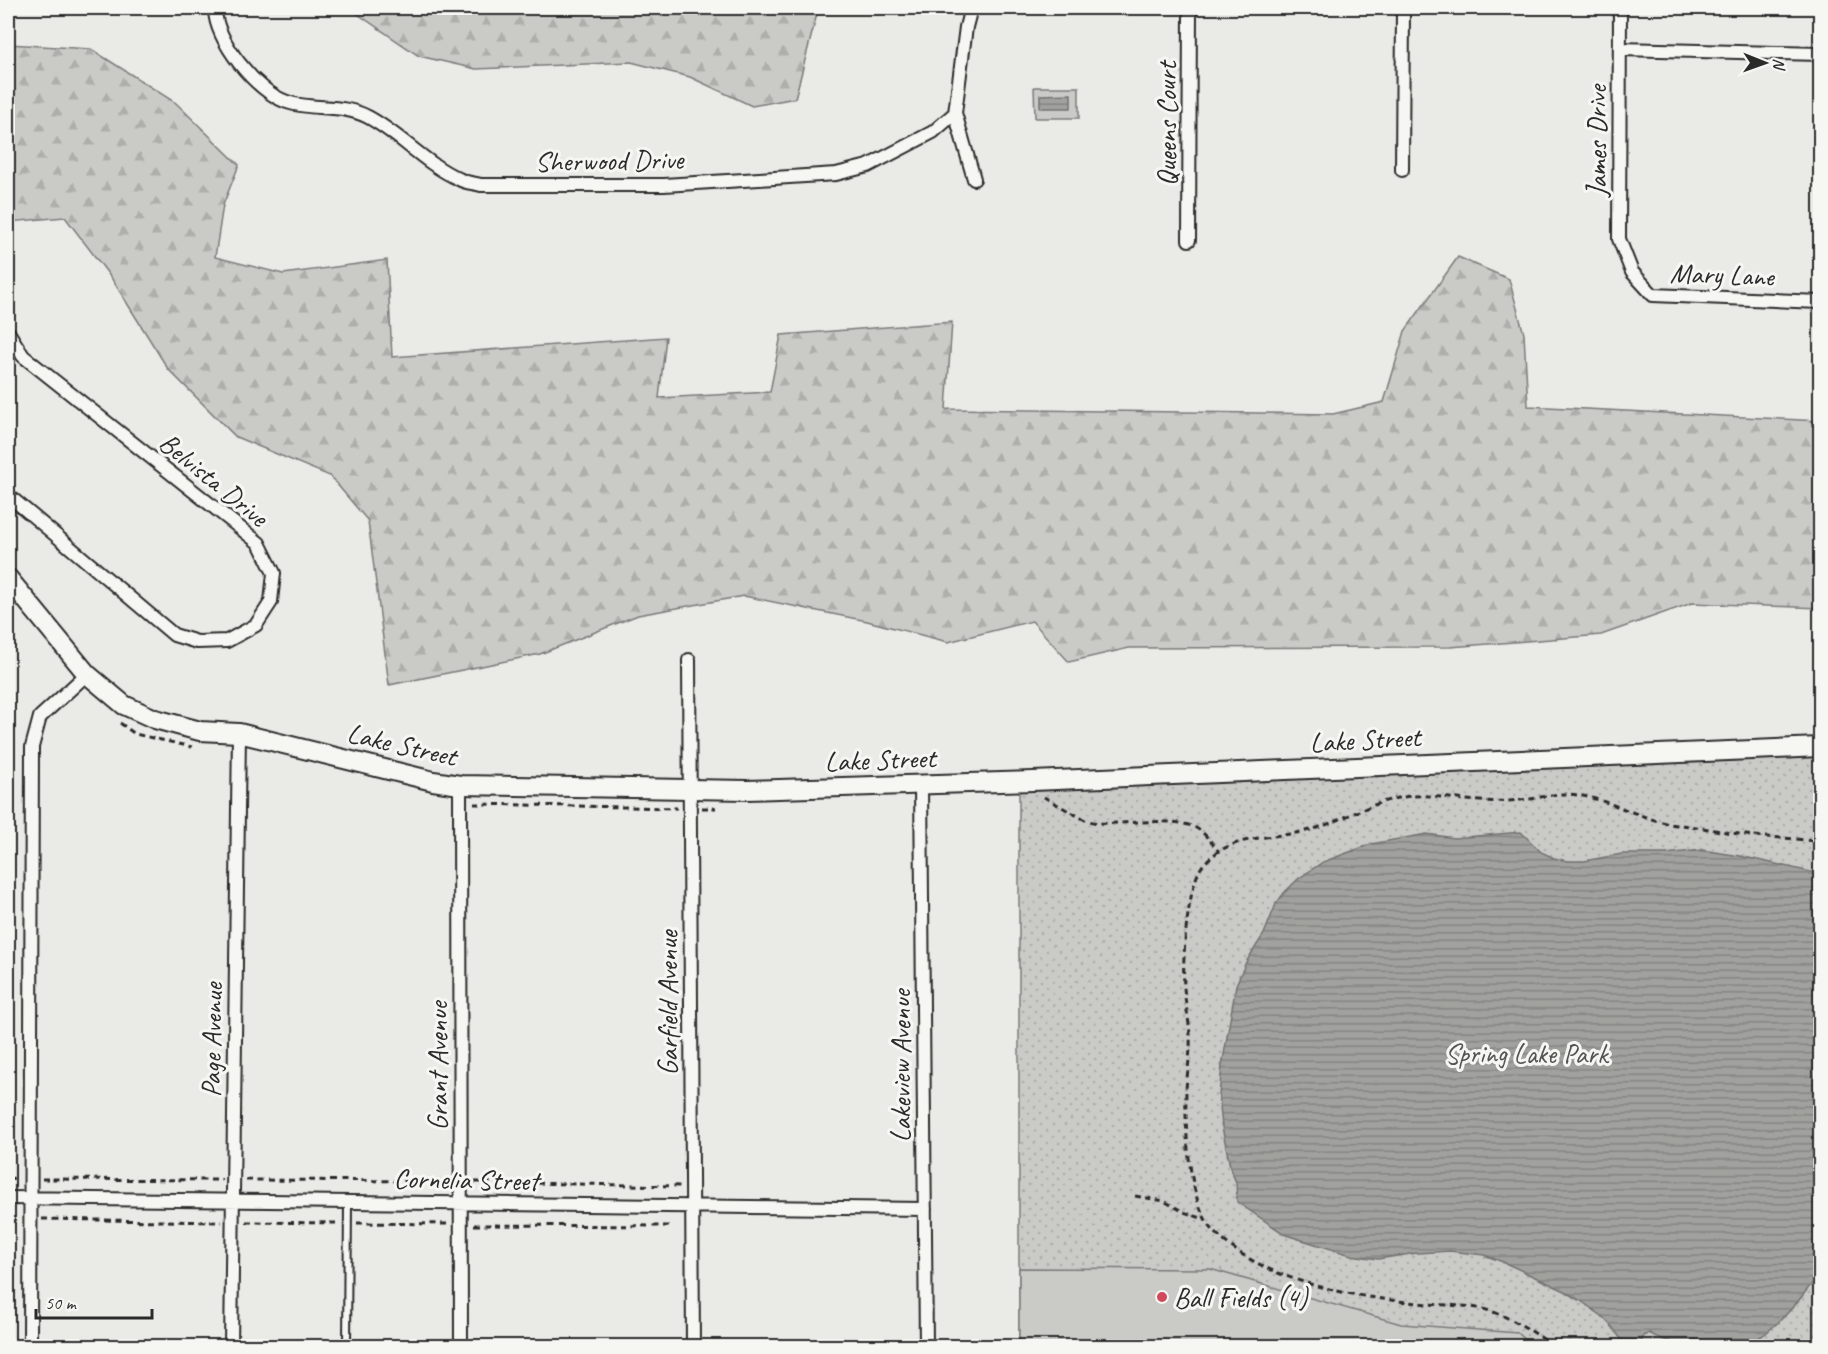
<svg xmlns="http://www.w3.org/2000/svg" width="1828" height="1354" font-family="Caveat,sans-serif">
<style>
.grass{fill:url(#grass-dots);stroke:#7a7a79;stroke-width:1.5}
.forest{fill:url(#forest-firs);stroke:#7a7a79;stroke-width:1.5}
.garden{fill:#cacac7;stroke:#7a7a79;stroke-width:1.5}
.water{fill:url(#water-rules);stroke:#727270;stroke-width:1.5}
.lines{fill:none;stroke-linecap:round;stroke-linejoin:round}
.lane-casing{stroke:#2b2b2b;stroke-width:10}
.street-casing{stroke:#2b2b2b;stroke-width:16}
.secondary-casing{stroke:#2b2b2b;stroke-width:22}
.path{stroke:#2b2b2b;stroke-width:3;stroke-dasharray:6 4.5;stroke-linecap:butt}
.lane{stroke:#f6f6f2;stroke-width:6}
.street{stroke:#f6f6f2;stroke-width:12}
.secondary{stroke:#f6f6f2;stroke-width:18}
.poi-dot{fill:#d1495b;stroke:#f6f6f2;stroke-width:2}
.labels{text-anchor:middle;stroke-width:6;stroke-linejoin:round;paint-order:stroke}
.street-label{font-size:28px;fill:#2b2b2b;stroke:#f6f6f2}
.park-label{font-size:28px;fill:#535352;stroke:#f6f6f2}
.poi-label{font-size:28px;fill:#2b2b2b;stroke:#f6f6f2;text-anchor:start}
</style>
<defs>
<pattern id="grass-dots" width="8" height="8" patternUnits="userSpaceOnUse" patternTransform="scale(1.5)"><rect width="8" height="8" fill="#cacac7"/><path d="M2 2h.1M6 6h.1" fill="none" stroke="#aeaeab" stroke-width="1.8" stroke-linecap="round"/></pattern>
<pattern id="forest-firs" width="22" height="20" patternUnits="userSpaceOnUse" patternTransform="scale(1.5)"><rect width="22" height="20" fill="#cacac7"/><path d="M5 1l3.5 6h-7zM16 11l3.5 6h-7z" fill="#aeaeab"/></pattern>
<pattern id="water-rules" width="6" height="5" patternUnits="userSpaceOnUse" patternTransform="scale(1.5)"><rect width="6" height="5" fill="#a1a19e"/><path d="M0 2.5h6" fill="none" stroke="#838381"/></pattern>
</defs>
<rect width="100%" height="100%" fill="#eaeae6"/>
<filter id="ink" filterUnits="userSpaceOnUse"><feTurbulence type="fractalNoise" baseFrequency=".0167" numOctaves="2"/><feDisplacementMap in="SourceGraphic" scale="12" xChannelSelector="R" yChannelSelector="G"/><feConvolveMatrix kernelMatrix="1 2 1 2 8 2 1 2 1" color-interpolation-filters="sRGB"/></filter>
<g filter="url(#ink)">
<path class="grass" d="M1820,747V1346H1019V782Z"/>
<path class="forest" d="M349,8H809L817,14L795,98L752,106L690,77L631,62L476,69L419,56Z
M8,44L91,49L176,103L239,165L223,205L215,257L283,274L387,260L392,357L666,337L659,398L770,392L781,335L952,322L946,409L1333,414L1384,402L1405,331L1458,257L1509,279L1524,334L1528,406L1820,421V608L1692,603L1601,635L1450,647L1129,648L1069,662L1032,621L948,642L867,621L744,596L638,615L540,654L389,685L368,521L330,476L236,437L168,369L112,279L65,217L8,222Z"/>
<path class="garden" d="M1034,87H1079V118H1035Z
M1019,1268L1210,1269L1401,1324L1518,1333L1532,1346H1019Z"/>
<path class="water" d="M1071,94V108H1040V95Z
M1521,832L1541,852L1554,858L1568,861H1584L1622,854H1665L1702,850L1740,856L1820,874V1276C1811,1283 1806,1292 1799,1300C1789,1312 1777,1324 1766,1333C1744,1351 1688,1349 1662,1339C1658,1338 1653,1335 1649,1333L1644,1336L1639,1346H1626L1613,1328L1602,1316L1581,1301L1565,1291L1503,1262L1484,1255L1450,1251L1417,1253L1378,1259L1351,1255L1286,1235L1237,1202L1236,1182L1231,1171L1222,1127L1219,1095L1222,1066L1236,985L1246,962L1264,934L1276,904L1284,893L1298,879L1323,862L1371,844L1427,834L1454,838Z"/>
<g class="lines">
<defs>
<path id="lane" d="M347,1346L348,1202"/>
<path id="street" d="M215,8C214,40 257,92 287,102C314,111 342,103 368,117C400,134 425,164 459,179C465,183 474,183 481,185H664L836,174L868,166L933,132L955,113L966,27L971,8
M1620,8L1619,239L1632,272L1653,295L1820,302
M1620,49L1820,54
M955,113L974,179
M1402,170L1403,8
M1189,240L1190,8
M8,332L23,356L259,543L274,573L271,602L256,625L227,641L197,642L174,635L8,495
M689,660L693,1346
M921,784L926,1346
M460,785L461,1346
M8,1198L925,1209
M30,1346L32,747L40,717L87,674
M231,1346L239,733"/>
<path id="secondary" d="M8,578L87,674L124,705L155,719L200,731L239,733L433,781L460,785L747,790L1033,781L1820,747"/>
</defs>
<use href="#lane" class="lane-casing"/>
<use href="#street" class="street-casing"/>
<use href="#secondary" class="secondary-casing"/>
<path class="path" d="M120,723L135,734L192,747
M1044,797L1085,820L1097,823C1123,825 1174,816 1196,828C1206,834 1212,843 1219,852
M474,804L677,808
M702,808H716
M8,1178L18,1179
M42,1179L222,1180
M246,1180L447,1181
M474,1182L680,1186
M1135,1196L1164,1201L1184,1212L1204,1219
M8,1218H17
M42,1219L221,1222
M246,1222L338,1223
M357,1223L449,1224
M474,1225L670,1226
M1553,1346C1534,1332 1511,1317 1487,1310C1465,1304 1440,1306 1418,1303C1352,1297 1259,1281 1213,1230C1188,1203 1185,1127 1186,1090C1187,1072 1191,1053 1190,1035C1189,1019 1185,1003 1184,987C1182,960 1187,885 1203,865C1229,834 1272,839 1306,831C1340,823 1369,802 1404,797C1429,793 1455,800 1480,801C1496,802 1513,801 1529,799C1540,798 1551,794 1563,794C1598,794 1630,814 1662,822C1671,825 1681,825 1690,826C1715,830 1740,835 1765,837C1784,838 1802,839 1820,842
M1816,1346L1820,1344"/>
<use href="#lane" class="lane"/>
<use href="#street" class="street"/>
<use href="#secondary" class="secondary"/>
</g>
</g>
<circle class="poi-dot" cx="1162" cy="1297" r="6"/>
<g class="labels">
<g class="street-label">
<text transform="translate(1166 124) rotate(-90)" y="10">Queens Court</text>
<text transform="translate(1596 141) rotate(-90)" y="10">James Drive</text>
<text transform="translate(609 160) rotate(-1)" y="10">Sherwood Drive</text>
<text transform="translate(1722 274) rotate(2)" y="10">Mary Lane</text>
<text transform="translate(214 479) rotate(39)" y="10">Belvista Drive</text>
<text transform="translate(1365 739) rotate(-3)" y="10">Lake Street</text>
<text transform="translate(402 744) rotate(13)" y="10">Lake Street</text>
<text transform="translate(880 759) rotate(-2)" y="10">Lake Street</text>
<text transform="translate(667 1003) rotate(-90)" y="10">Garfield Avenue</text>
<text transform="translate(211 1040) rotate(-89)" y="10">Page Avenue</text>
<text transform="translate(437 1066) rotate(-90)" y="10">Grant Avenue</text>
<text transform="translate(900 1066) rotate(-90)" y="10">Lakeview Avenue</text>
<text transform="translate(466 1179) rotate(1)" y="10">Cornelia Street</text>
</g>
<g class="park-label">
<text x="1526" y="1063">Spring Lake Park</text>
</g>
<g class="poi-label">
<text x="1174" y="1307">Ball Fields (4)</text>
</g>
</g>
<rect width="1828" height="1354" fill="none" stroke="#f6f6f2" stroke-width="30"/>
<rect x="15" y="15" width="1798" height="1324" fill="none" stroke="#2b2b2b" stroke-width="2" filter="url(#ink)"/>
<g transform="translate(1765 63) rotate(91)" stroke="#f6f6f2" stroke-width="4.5" paint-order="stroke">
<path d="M0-4.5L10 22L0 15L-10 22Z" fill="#2b2b2b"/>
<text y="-9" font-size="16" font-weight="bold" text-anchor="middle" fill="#2b2b2b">N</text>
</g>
<path d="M36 1309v9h116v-9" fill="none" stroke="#2b2b2b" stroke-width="3"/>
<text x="45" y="1309" font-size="18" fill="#2b2b2b" stroke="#f6f6f2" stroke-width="4.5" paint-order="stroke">50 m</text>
</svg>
